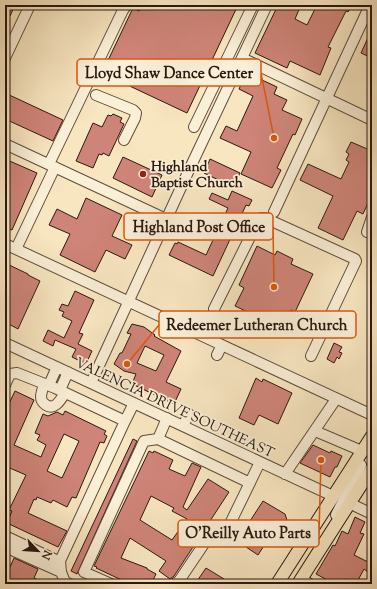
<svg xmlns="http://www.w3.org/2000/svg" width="377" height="589" font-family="'Sorts Mill Goudy',serif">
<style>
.building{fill:#ce8478;stroke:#291811;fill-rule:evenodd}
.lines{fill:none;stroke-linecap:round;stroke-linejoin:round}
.minor-casing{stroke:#5d4c3d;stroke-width:12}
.major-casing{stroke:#291811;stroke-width:14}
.minor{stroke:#faefd7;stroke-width:10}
.major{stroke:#f8e6c1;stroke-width:12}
.poi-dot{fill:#8f2418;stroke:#faefd7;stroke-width:1.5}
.labels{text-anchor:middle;stroke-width:3.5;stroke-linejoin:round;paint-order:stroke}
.poi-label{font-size:14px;font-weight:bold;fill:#291811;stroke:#faefd7;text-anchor:start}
.street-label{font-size:14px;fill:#291811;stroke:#faefd7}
.leader{fill:none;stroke:#de560c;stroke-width:1.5}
.callout-dot{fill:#de560c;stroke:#faefd7;stroke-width:1.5}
.callout{fill:#faefd7;stroke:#de560c;stroke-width:1.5}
.callout-label{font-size:15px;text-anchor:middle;font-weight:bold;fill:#291811}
</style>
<rect width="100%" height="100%" fill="#f8e6c1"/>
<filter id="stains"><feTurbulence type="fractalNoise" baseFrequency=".005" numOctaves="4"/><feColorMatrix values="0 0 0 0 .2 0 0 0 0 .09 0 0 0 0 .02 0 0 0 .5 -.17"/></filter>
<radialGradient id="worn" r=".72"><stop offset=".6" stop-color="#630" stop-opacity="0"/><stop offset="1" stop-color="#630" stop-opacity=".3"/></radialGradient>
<path class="building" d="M5,5H15L10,16L5,13Z
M142,5H238L187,113L102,73L133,8L139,11Z
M278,5H301L295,19L307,25L317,5H352L348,12L346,11L328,47L331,48L320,75L290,61L287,68L255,53Z
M372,29V58L361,53Z
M247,73L277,87L274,94L287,100L282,110L302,119L295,135L293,134L277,168L281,170L272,188L241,174L251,152L220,138L226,126L237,131L253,96L239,89Z
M5,93L63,120L53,141L5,119Z
M113,114L122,118L120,122L124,124L109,156L103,153L102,155L99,154L93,168L76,161L93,123L102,127L108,115L111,116Z
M351,142L372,151V194L363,214L357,211L343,240L318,228L333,196L300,180L308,164L341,179L349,162L346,160L349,154L346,152Z
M123,157L162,175L152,197L113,178Z
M5,159L37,173L12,230L5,227V192L9,183L5,181Z
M210,159L240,173L233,187L204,173Z
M232,191L252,200L249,206L246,205L213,276L169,255L175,243L177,244L178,242L206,255L228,208L209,199L212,193L228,200Z
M86,198L122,215L112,236L132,245L125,259L106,250L95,272L60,255L70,234L49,225L57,209L77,219Z
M257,246L275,255L277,251L293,259L291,264L313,274L295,312L291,310L282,328L235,306L244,288L239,285Z
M5,263L28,274V275L40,281L18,329L5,322Z
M75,291L94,300L79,333L83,334L78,344L92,351L86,364L72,357L76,349L55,340L53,346L43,341L48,330L64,338L72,321L62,316L64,312L59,310L62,304L68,306Z
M132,324L144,327L155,335L154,336L181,351L166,382L181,389L174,404L132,384L136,374L124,371L114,364L120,353H122L131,334L127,333ZM145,346L164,355L156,371L137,363Z
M334,343L342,347L339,352L342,353L339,359L337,357L334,363L327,359Z
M256,378L262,382L263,379L292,393L278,424L259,415L254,425L239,418Z
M15,391L34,400L14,445L41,457L46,445L37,440L40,435L35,433L43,414L48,416L57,412L63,415L65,411L106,431L104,434L107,436L104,443L100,442L76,498L72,497L67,507L53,500L51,503L37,497L36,500L34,499L28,513L67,531L58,547L7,523L12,511L9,510L26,475L5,466V412ZM64,434L79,441L62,478L47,471Z
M133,439L137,441L77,574L71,571Z
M313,445L330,453L331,451L342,456L337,467H335L330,477L300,463Z
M149,451L153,453L154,451L173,460L169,469L185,476L192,463L201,467L183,507L187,510L208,479L229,492L174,576L170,579L159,571L166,561L130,538L121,558L147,568V569L156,574L151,584H130L96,568L97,567L94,566ZM151,496L174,508L172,511L187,519L172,540L140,520Z
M263,501L285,514L287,520L284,524H278L258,555L237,541Z
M355,517L365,522L360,533L364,534L354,555L372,564L368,572L364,569L356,584L344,579L342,584H335L316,574L333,545L335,546L342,531L348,534Z
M14,558L38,569L34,578L47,584H5V564L10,567Z
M206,568L224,579L221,584H195Z"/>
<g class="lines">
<defs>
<path id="minor" d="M5,58L30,5
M242,58L372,120
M96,95L133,110L136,113L135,118L124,140
M194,127L253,5
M5,144L166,219
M49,164L123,10L127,5
M274,212L370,5
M367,232L372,217
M5,244L372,415
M16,249L55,167
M214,309L259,219L261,218H265L355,259L356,261L311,356
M5,343L333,496
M217,355L222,345
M91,383L189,170L267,5
M44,384C43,388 41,393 41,397C41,400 43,403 46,405C55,411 61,399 65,393
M5,385L10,374L17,373L55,388L125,421L60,561L61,572
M49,385L57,367
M60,390L68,372
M125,421L134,403
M183,426L189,414
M315,431L362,451
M158,439L250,483
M285,474L336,399
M349,503L372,514
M336,515L361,465
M5,536L56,560L60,561
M5,547L61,572L65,582L70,584
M301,579L310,584
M111,584L84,572L144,441L158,439L167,418
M174,584L179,581L212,532L225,534L260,462"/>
<path id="major" d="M277,584L372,436
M298,584L372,468"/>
</defs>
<use href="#minor" class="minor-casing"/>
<use href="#major" class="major-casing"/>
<use href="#minor" class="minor"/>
<use href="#major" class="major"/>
</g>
<circle class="poi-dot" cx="143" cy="174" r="4"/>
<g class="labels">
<g class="poi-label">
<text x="151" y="171">Highland<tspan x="151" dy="16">Baptist Church</tspan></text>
</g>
<g class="street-label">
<text transform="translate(175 407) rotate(25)" y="5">VALENCIA DRIVE SOUTHEAST</text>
</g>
</g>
<path class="leader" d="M274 138L261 73M274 287L273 226M127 364L159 325M321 460L319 533"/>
<g class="callout-dot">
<circle cx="274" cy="138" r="4"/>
<circle cx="274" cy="287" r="4"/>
<circle cx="127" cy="364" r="4"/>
<circle cx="321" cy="460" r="4"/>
</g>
<g class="callout">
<rect x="77" y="59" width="184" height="27" rx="4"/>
<rect x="124" y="213" width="149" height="27" rx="4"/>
<rect x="159" y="311" width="197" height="27" rx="4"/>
<rect x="178" y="520" width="141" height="27" rx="4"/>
</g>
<g class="callout-label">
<text x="169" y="78">Lloyd Shaw Dance Center</text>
<text x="199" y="232">Highland Post Office</text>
<text x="257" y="330">Redeemer Lutheran Church</text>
<text x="248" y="538">O'Reilly Auto Parts</text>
</g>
<rect width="377" height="589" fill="none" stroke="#f8e6c1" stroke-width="20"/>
<rect x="6" y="6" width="365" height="577" fill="none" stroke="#291811" stroke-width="2"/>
<rect x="10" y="10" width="357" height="569" fill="none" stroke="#291811"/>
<g transform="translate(38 551) rotate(115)" stroke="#faefd7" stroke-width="3" paint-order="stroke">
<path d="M0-3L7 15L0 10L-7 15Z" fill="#291811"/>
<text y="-6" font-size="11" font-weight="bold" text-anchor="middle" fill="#291811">N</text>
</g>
<rect width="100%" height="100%" filter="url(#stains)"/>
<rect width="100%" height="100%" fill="url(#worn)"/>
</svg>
